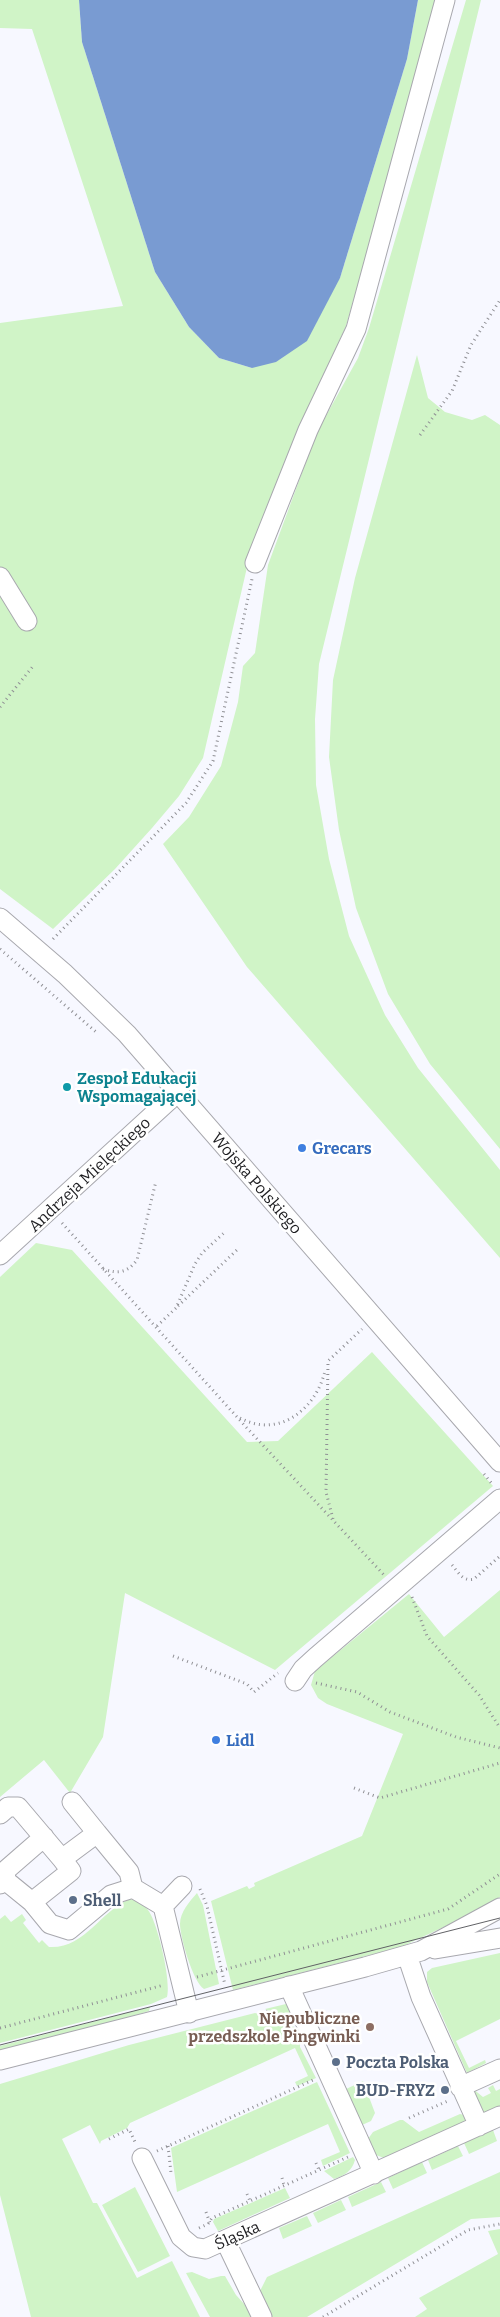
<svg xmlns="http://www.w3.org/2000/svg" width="500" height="2317" font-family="Bitter,serif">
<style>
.green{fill:#d0f4c7}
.water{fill:#799bd2}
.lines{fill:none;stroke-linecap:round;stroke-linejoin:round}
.minor-casing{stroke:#a8a8ae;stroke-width:21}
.path{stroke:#909095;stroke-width:3;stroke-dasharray:1 4;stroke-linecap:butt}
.minor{stroke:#fff;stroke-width:19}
.tram{stroke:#616266;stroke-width:1}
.culture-dot{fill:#0f9aa8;stroke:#fff;stroke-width:2}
.shop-dot{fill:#3f7fe0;stroke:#fff;stroke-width:2}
.service-dot{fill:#5c6f8a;stroke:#fff;stroke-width:2}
.education-dot{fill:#8d6e63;stroke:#fff;stroke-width:2}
.labels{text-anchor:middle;stroke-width:5;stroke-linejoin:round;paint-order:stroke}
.culture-label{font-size:16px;font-weight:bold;fill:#0d838f;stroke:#fff;text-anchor:start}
.shop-label{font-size:16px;font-weight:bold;fill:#366cbe;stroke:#fff;text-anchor:start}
.street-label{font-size:16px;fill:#1c1c1f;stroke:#fff}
.service-label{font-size:16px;font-weight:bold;fill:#4e5e75;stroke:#fff;text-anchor:start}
.education-label{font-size:16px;font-weight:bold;fill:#785e54;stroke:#fff;text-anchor:end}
</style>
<rect width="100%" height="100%" fill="#f7f8ff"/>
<path class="green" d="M0,0H79L82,42L155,272L189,327L219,358L252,368L340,278L407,59L418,0H439L346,326L297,433L248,563L203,758L179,796L152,828L115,869L53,929L0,889V323L123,306L32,29L0,28Z
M466,0H481L319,664L315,719L316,785L329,859L349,936L385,1015L418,1068L500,1170V1258L247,967L163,844L189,817L221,766L238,702L243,666L255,653L268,565L317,432L358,358L369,328Z
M417,355L428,398L445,412L472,420L485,415L500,425V1149L430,1064L388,994L356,908L339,830L329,757L333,680L355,578Z
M36,1243L72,1250L247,1442L278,1441L372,1352L493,1486L275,1670L125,1593L103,1737L70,1793L44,1760L0,1797V1277Z
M500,1590V1897L448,1925L401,1947L233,1990L211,1901L247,1886L249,1889L255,1886L254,1883L362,1836L403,1734L327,1704L318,1698L311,1685L315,1671L409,1594L444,1637Z
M197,1893L203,1905L219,1984L204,1989C193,1982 180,1937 180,1924C180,1912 190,1901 197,1893Z
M130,1899C140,1900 147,1907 151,1915C159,1931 171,1980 167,1997L151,2004L0,2043V1919L5,1915L11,1922L22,1914L26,1920L23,1923L39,1943L42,1940L49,1947C85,1949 100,1911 130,1899Z
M500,1953V2019L456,2041L469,2068L485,2060L486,2063L467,2073L427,1982V1972L432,1968Z
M286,2004L288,2006L299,2027L265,2009Z
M150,2007L149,2011L133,2016L0,2050V2046Z
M255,2013L280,2020L300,2030V2047L316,2078L297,2086L295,2082L308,2076L295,2048L130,2123L127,2128L101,2141L100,2144L90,2125L62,2139L93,2203H97L137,2278L172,2261L200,2317H31L0,2195V2084L129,2045Z
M363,2081L375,2113L371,2121L362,2125L344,2090Z
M317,2082L350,2153L323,2166L321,2160L340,2152L328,2124L177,2192L171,2148Z
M493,2085L496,2091L500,2089V2107L482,2113L472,2088L483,2097L491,2093L488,2088Z
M460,2114L464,2115L466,2122L384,2158L376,2155L368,2139L373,2132L400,2120H403L419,2132Z
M493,2130L497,2141L469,2154L464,2143Z
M458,2146L463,2156L432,2170L428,2160Z
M353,2157L355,2160C352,2171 345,2175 334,2179L324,2171Z
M422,2162L427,2173L393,2189L388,2178Z
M500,2172V2217L471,2219L307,2317H267L260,2291L267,2277Z
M381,2182L386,2192L352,2207L348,2197Z
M135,2187L170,2256L138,2272L102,2205Z
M285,2188L290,2198L218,2231L213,2222L214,2219Z
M341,2200L346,2210L318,2223L313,2213Z
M307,2216L312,2226L283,2239L279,2228Z
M500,2229V2317H415L427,2309L419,2298L498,2254L488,2231Z
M192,2272L209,2279L221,2276H225L236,2295L246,2306L249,2305L255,2317H210L186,2273Z"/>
<path class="water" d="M79,0H418L407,59L340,278L307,341L276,362L252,368L219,358L189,327L155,272L82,42Z"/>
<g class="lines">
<defs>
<path id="minor" d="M255,563L308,430L356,329L445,0
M0,577L27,621
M0,918L65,974L127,1034L500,1462
M0,1255L178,1092
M295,1681L303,1669L315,1658L500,1499
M72,1802L97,1833
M0,1814L8,1807H18L62,1859
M5,1880L6,1870L44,1837
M0,1884L5,1880L32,1902
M182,1886L163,1906L189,2013
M133,1888L111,1895L69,1930L50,1924L32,1902L71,1871L62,1859L97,1833L129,1872L133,1888L163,1906
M435,1949L500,1938
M407,1955L421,1997L479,2126
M289,1986L374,2174
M0,2060L365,1967L421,1951L500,1908
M460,2087L500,2069
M142,2158L181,2237L193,2247L205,2249L500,2116
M225,2240L262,2317"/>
</defs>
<use href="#minor" class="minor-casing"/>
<path class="path" d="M420,435L452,391L471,345L500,300
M0,707L34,665
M53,939L186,803L213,761L252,579
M0,949L96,1032
M62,1223L246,1427L385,1576
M103,1269C118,1274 127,1273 137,1260L156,1181
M178,1306L239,1248
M157,1326L176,1308L195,1264L202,1253L225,1232
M240,1418C279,1439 316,1409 325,1371
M484,1474L493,1485
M333,1519L326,1492L328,1361L362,1329
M452,1565C458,1572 463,1582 474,1579L500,1556
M412,1597L427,1636L479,1695L500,1728
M173,1656L247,1684L254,1692L278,1673
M316,1683L357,1692L390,1712L456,1737L500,1748
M354,1788L380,1798L500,1763
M200,1889L207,1906L225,1985
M197,1977L448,1909L500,1874
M266,2011L285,2021
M0,2028L164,1985
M409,2118L450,2100
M109,2139L129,2129L135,2142
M168,2146L171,2173
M157,2151L313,2080
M316,2163L319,2170
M282,2178L284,2185
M247,2194L250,2201
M206,2212L210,2223
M199,2228L208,2224L212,2218L348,2157
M323,2317L468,2230L500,2224"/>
<use href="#minor" class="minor"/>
<path class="tram" d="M0,2045L500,1918"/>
</g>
<circle class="culture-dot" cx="67" cy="1087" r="5"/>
<g class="shop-dot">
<circle cx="302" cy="1148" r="5"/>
<circle cx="216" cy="1740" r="5"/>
</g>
<g class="service-dot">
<circle cx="73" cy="1900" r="5"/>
<circle cx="336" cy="2062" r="5"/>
<circle cx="445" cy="2090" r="5"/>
</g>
<circle class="education-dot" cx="370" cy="2027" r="5"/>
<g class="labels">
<g class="culture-label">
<text x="77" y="1084">Zespoł Edukacji<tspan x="77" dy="18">Wspomagającej</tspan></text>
</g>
<g class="shop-label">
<text x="312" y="1154">Grecars</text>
<text x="226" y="1746">Lidl</text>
</g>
<g class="street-label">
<text transform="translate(89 1174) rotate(-43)" y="6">Andrzeja Mielęckiego</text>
<text transform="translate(257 1183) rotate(49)" y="6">Wojska Polskiego</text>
<text transform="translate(237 2235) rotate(-24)" y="6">Śląska</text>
</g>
<g class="service-label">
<text x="83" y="1906">Shell</text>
<text x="346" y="2068">Poczta Polska</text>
<text x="435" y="2096" text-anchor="end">BUD-FRYZ</text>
</g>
<g class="education-label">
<text x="360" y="2024">Niepubliczne<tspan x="360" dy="18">przedszkole Pingwinki</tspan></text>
</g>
</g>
</svg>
